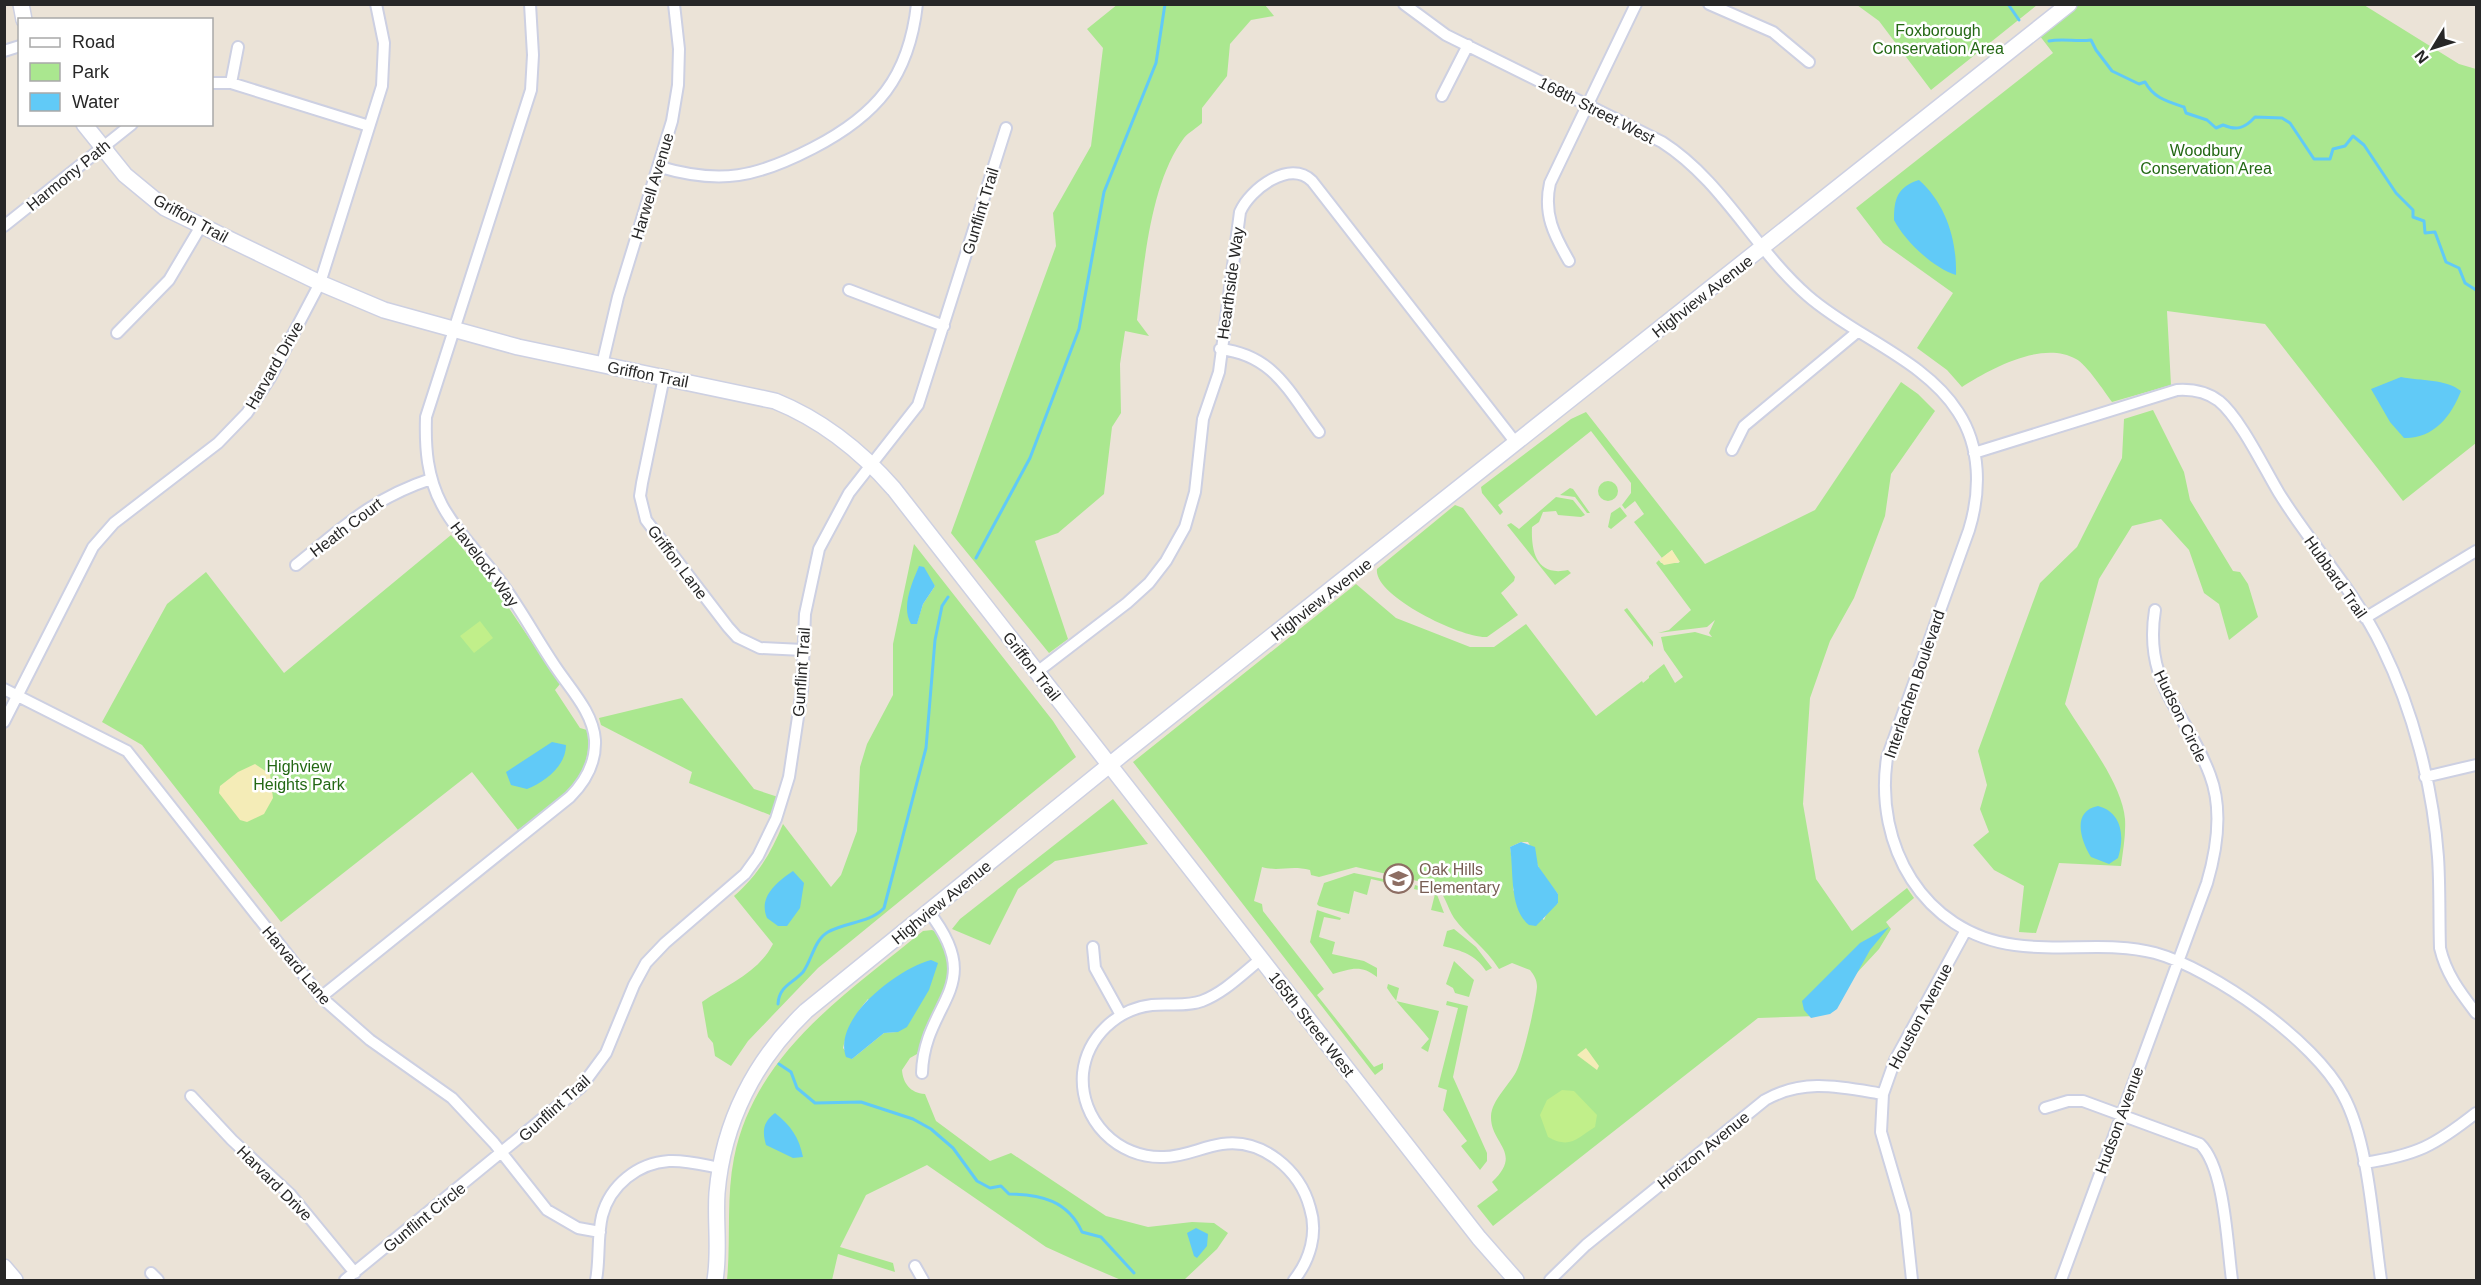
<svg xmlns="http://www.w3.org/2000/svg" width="2481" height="1285" font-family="Helvetica,sans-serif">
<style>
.green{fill:#aae78f;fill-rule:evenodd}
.sand{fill:#f4ecb7}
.pitch{fill:#c1ef8a}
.water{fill:#61caf7}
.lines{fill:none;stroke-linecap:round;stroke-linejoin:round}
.stream{stroke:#61caf7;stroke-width:3}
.street-casing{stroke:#cdd0e2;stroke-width:14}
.secondary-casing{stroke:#cdd0e2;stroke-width:18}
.street{stroke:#fff;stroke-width:10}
.secondary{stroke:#fff;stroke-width:15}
.labels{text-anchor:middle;stroke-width:5;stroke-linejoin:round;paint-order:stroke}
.park-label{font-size:16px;fill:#236814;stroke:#fff}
.street-label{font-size:16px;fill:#272727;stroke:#fff}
.education-label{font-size:16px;fill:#785e54;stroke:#fff;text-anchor:start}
</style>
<rect width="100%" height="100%" fill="#ebe3d7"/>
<path class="green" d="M1118,4L1265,5L1274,16L1251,20L1230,44L1227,76L1202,108V123C1197,128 1189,132 1184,138C1150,183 1144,266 1137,320L1149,336L1125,331L1120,364L1121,413L1112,427L1104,494L1058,533L1035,541L1068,639L1049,653L951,533L1056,246L1053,213L1091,146L1103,48L1087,29Z
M1857,5V4L2037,5L1931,90L1879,21Z
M2069,5H2364L2459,64L2476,69V443L2403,501L2265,324L2167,311L2171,385L2112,402C2104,391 2087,365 2076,359C2042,340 1990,369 1962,387L1947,370L1917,348L1953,293L1883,243L1856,208L2053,53L2036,31Z
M1901,382L1918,394L1935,411L1891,474L1885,516L1854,598L1830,641L1810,698L1803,804L1816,879L1852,931L1907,888L1914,898L1886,922L1891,929L1879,949L1817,1016L1758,1018L1493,1226L1477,1206L1498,1190L1492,1182C1524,1152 1490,1144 1491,1116C1492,1100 1509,1085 1516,1072C1523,1059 1536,1002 1537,987C1537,980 1534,975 1530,970L1512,963L1499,969C1485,947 1467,936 1454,918C1447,907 1445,894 1435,885L1356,867L1319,877L1311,875L1310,870C1290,865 1279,872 1262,867L1254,901L1262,904L1263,911L1324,989L1317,995L1374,1067L1383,1063V1069L1375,1075L1133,762L1356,584L1396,618L1470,647H1494L1526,624L1596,716L1642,681L1643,683L1649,678V676L1664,664L1675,683L1683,677L1664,650L1661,637L1695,632L1712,637L1709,633L1715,620L1707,627L1658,633L1669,630L1691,610L1656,563L1659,560L1661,563H1679L1672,550L1662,558L1634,522L1644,514L1635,501L1625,509L1622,505L1631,493V483L1591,431L1498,505L1503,512L1500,515L1482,493L1481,487L1571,419L1586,412L1705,564L1815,510ZM1521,842H1528C1534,852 1535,860 1540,870C1545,879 1552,886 1558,894V903L1548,910L1544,920L1513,890L1515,879L1510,847Z
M2153,410L2184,472L2190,500L2233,571L2240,572L2248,584L2258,617L2229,640L2219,604L2204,593L2189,550L2161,519L2132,526L2099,579L2065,704C2084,736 2122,783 2125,819C2126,834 2123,851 2121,866L2059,863L2036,933L2019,932L2024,886L1994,870L1973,845L1989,832L1980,809L1987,785L1978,751L2040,583L2077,547L2122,458L2124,419Z
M1598 491a10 10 0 1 1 20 0a10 10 0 1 1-20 0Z
M1570,488L1573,489L1590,513H1587L1575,497L1560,495Z
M1556,497L1573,500L1585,515L1581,517L1558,515L1556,511L1543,512L1539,522L1532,527C1531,551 1536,577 1568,570L1571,573L1555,585L1507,525L1511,523L1519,529Z
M1455,505L1463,508L1515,577L1514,581L1501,593L1518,615L1487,637C1463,639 1373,596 1377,569Z
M1620,507L1627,516L1611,529L1608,527L1611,513Z
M451,535L490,580L560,684L555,690L580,728L587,730C597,779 552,804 518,830L472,772L281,922L142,745L102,722L167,604L206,572L284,673Z
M914,544L1053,721L1076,757L818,968L748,1041L731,1066L715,1056L713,1043L708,1037L702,1002C728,984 758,973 773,944L734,896C758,875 771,853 783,824L831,887L841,875L857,831L860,767L867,744L893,695V644ZM919,567L935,586L923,604L917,623C910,597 909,591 919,567Z
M1627,608L1653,642V647L1624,610Z
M682,698L754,789L778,797L770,815L689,783L692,772L601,725L599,718Z
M1113,799L1148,844L1055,861L1018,889L990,945L952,929L960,919Z
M1354,873L1393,881V884L1371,879L1367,895L1354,891L1349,914L1319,906L1317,904L1324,883Z
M1415,885L1436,892L1444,913L1431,910L1435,894L1414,889Z
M1317,910L1341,918L1340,920L1324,917L1319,937L1335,942L1332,954L1364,961L1377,968V977C1361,964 1350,969 1333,974L1310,942Z
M1454,929L1476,947L1492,968L1486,971C1475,954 1462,951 1443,946L1447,931Z
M932,930C940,933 942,940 946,948C960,982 935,1003 924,1031C922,1039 920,1046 917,1054L910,1058L902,1070C903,1083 910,1093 925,1094L936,1121L990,1161L1011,1153L1106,1216L1148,1227L1192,1222L1214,1223L1228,1233L1217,1249L1184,1280H1121L1079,1262L1046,1247L927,1165L866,1195L840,1247L893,1263L895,1272L838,1254L832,1280H727C731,1239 726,1198 734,1158C755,1053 846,994 923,931ZM868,999L897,1032L884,1033L852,1059L843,1048C847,1029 855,1014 868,999Z
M1454,961L1474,980L1469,997L1455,993L1453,988L1446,984Z
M1388,984L1399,988L1396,1001L1439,1011L1428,1052L1421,1048L1429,1039C1415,1021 1399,1007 1387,988Z
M1447,1001L1468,1006L1453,1077L1487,1153V1161L1480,1170L1461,1146L1467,1141L1443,1110L1447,1090L1438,1087L1458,1008L1446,1005Z"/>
<path class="sand" d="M1672,550L1680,562L1664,565L1659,560Z
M255,764L270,774L273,798L264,814L247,822L240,820L219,793L220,786L238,772Z
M1586,1048L1599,1066L1597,1070L1577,1055Z"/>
<path class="pitch" d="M480,621L493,638L474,653L460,636Z
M1562,1090L1574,1091L1597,1115L1595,1127C1576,1139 1570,1149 1548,1137L1540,1115L1547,1100Z"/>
<path class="water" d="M1919,180C1946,204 1957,240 1956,275C1933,268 1905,241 1894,220C1894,199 1897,187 1919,180Z
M2401,377C2421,381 2446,379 2461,391C2451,417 2433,439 2404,438L2390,422L2371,389Z
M919,566L924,567L935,586L923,604L917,624H911C901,607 912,583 919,566Z
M552,742L566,745C566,766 545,782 527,789L511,785L506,772Z
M2098,806C2122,812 2125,837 2118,858L2109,864L2091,857C2081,841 2071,811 2098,806Z
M1521,842L1535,847L1538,866L1558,894V903L1536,926L1529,925C1509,909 1514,872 1510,847Z
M793,871L804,883L800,908L787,926H778L767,918C758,897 777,882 793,871Z
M1889,927L1870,950L1837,1009L1830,1014L1811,1018L1804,1010L1802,1001L1860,943Z
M931,960L938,963L929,990L907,1027L898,1032L884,1033L852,1059L846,1057C832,1018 899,968 931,960Z
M775,1113C791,1126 799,1137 803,1157L793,1158L766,1145C762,1131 763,1122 775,1113Z
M1196,1228L1208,1234L1207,1246L1197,1258L1194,1256L1187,1233Z"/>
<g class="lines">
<path class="stream" d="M2008,4L2019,20
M2049,41C2063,38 2076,42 2091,40L2096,50L2112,71L2139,84L2145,82C2154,98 2166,101 2184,107L2186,113L2207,120L2216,128L2223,125C2237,131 2245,128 2255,117L2282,118L2290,123L2314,159H2330L2333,149L2345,146L2353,136L2364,145L2396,193L2413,210V217L2424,221L2425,233L2435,232L2446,262L2459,268L2465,283L2476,290
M976,558L1030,458L1079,329L1104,192L1156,63L1165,4
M778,1004C779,986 792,984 803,972C812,960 814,940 828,932C846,922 870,923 884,908L926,748L935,640L942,606L948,597
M779,1064L791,1072L797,1088L815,1103L861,1102L913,1119L931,1129L953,1148L977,1181L990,1188L1001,1186L1009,1194C1041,1194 1068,1201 1082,1232L1101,1237L1134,1273"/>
<defs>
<path id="street" d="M1404,4L1446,35L1662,142C1723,181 1754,249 1808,296C1855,337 1925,360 1958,412C1981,447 1981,491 1969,530L1887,758C1874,845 1923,933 2015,945C2061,952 2110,941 2155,953C2213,969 2315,1041 2343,1095C2369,1142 2373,1226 2381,1280
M1709,4L1773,32L1809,62
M4,51L20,46
M212,83H231L369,126
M231,83L238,47
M1442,96L1468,45
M660,167C721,185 757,177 813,148C877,115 909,77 917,4
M4,226L132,124
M1569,261C1554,235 1543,214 1550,183L1636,4
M849,290L944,326
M117,333L169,280L201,226
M1220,349C1274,355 1289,392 1319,432
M602,365L618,297L672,121L678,85L679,49L674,4
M664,377L642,483L640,496L646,520L728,627L737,637L760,648L803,650
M1732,450L1744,426L1856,333
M1974,453L2177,390C2192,389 2207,392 2219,401C2240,418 2264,468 2279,493C2311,545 2355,591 2382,647C2413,710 2433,787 2438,857C2440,887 2439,918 2440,948C2446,974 2460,992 2476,1013
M296,565C342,528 373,498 431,479
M2365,618L2476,551
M1037,672L1127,603L1149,583L1166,561L1185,527L1195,492L1203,419L1219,372L1240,212C1250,189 1290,159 1312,181L1516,443
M4,689L127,751L321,997L370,1040L452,1098L494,1143L547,1210L578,1228L600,1232
M4,722L93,547L114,523L218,443L247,413L270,378L320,283L382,86L384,43L376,4
M2425,777L2476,765
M1093,947L1095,968L1121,1015
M1261,959C1242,974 1225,992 1202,1001C1186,1007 1168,1003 1152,1005C1117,1009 1087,1037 1083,1073C1079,1120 1118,1159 1164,1157C1184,1157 1202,1147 1222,1144C1262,1138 1300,1170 1310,1208C1318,1233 1310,1260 1294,1280
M321,997L570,797C585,782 596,763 595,740C593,713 572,691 557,669C537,640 521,609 500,581C481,555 457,533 442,505C427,477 425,448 426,417L531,90L533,55L530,4
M922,1073C924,1001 988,988 929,912
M191,1096L232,1140L290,1194L355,1273
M2045,1108L2068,1101H2083L2200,1144C2225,1168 2227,1244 2232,1280
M2364,1163C2417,1155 2434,1146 2476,1113
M915,1266L923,1280
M151,1273L158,1280
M345,1280L581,1087L606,1053L634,985L646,963L665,943L745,874L758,856L776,819L789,777L802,690L805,614L819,549L849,493L918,405L1006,128
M596,1280C600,1259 597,1237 602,1216C610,1185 638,1163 669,1161C686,1160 704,1165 720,1168
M1550,1280L1586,1245L1765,1100C1804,1078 1840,1087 1883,1094
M1912,1280L1905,1214L1881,1132L1883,1094L1895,1060L1966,930
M2061,1280L2207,883C2217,849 2223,809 2210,775C2186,710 2143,686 2155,610"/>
<path id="secondary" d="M21,4L24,20
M84,124L125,175L165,208L320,283L384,310L518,347L775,401C822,420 861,451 894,489L1479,1238L1516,1280
M4,1267L15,1280
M715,1280C720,1251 715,1222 717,1193C723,1122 755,1060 806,1011L1123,754L2069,4"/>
</defs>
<use href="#street" class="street-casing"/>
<use href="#secondary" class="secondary-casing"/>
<use href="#street" class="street"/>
<use href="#secondary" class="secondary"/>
</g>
<defs>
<symbol id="school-ring" viewBox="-11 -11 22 22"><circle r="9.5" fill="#fff" stroke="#8d6e63" stroke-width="1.5"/><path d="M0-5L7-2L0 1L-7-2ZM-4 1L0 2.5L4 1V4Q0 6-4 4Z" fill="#8d6e63"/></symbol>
</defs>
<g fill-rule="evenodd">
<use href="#school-ring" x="1382" y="862" width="33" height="33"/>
</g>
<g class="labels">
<g class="park-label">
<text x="1938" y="36">Foxborough<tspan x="1938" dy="18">Conservation Area</tspan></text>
<text x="2206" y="156">Woodbury<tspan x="2206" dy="18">Conservation Area</tspan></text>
<text x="299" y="772">Highview<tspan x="299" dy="18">Heights Park</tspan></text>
</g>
<g class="street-label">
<text transform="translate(1597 110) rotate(27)" y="6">168th Street West</text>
<text transform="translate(68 175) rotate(-39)" y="6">Harmony Path</text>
<text transform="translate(652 186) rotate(-73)" y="6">Harwell Avenue</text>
<text transform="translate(980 211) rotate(-73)" y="6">Gunflint Trail</text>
<text transform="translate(191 218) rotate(29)" y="6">Griffon Trail</text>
<text transform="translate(1230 283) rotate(-82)" y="6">Hearthside Way</text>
<text transform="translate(1702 296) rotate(-38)" y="6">Highview Avenue</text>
<text transform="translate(274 365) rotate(-60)" y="6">Harvard Drive</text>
<text transform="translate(648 374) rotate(11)" y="6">Griffon Trail</text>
<text transform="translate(346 527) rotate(-37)" y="6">Heath Court</text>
<text transform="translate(678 562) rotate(53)" y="6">Griffon Lane</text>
<text transform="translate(485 564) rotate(53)" y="6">Havelock Way</text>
<text transform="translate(2336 577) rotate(55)" y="6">Hubbard Trail</text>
<text transform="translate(1321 599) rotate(-38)" y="6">Highview Avenue</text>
<text transform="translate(1032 666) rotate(52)" y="6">Griffon Trail</text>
<text transform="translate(801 672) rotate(-86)" y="6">Gunflint Trail</text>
<text transform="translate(1914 684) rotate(-71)" y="6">Interlachen Boulevard</text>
<text transform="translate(2181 716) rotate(64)" y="6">Hudson Circle</text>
<text transform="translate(941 902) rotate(-39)" y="6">Highview Avenue</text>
<text transform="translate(297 965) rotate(50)" y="6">Harvard Lane</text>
<text transform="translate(1920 1016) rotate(-62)" y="6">Houston Avenue</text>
<text transform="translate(1312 1024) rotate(52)" y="6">165th Street West</text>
<text transform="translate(554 1108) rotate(-42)" y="6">Gunflint Trail</text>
<text transform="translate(2119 1120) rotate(-70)" y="6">Hudson Avenue</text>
<text transform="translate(1703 1150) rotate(-39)" y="6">Horizon Avenue</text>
<text transform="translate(275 1183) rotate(45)" y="6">Harvard Drive</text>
<text transform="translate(424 1217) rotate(-39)" y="6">Gunflint Circle</text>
</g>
<g class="education-label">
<text x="1419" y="875">Oak Hills<tspan x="1419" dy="18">Elementary</tspan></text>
</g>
</g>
<rect width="2481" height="1285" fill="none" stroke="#272727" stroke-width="12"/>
<rect x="18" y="18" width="195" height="108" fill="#ffffff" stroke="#a9a9a9" stroke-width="1.5"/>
<rect x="30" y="38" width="30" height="9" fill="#ffffff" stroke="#a9a9a9" stroke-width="1.5"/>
<text x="72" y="48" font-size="18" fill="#272727">Road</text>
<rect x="30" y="63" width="30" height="18" fill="#aae78f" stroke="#a9a9a9" stroke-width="1.5"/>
<text x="72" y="78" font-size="18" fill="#272727">Park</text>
<rect x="30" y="93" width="30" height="18" fill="#61caf7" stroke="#a9a9a9" stroke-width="1.5"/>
<text x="72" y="108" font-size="18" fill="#272727">Water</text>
<g transform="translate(2433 48) rotate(232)" stroke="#ffffff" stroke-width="4.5" paint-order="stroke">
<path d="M0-4.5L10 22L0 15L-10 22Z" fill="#272727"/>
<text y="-9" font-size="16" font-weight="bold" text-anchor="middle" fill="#272727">N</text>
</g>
</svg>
